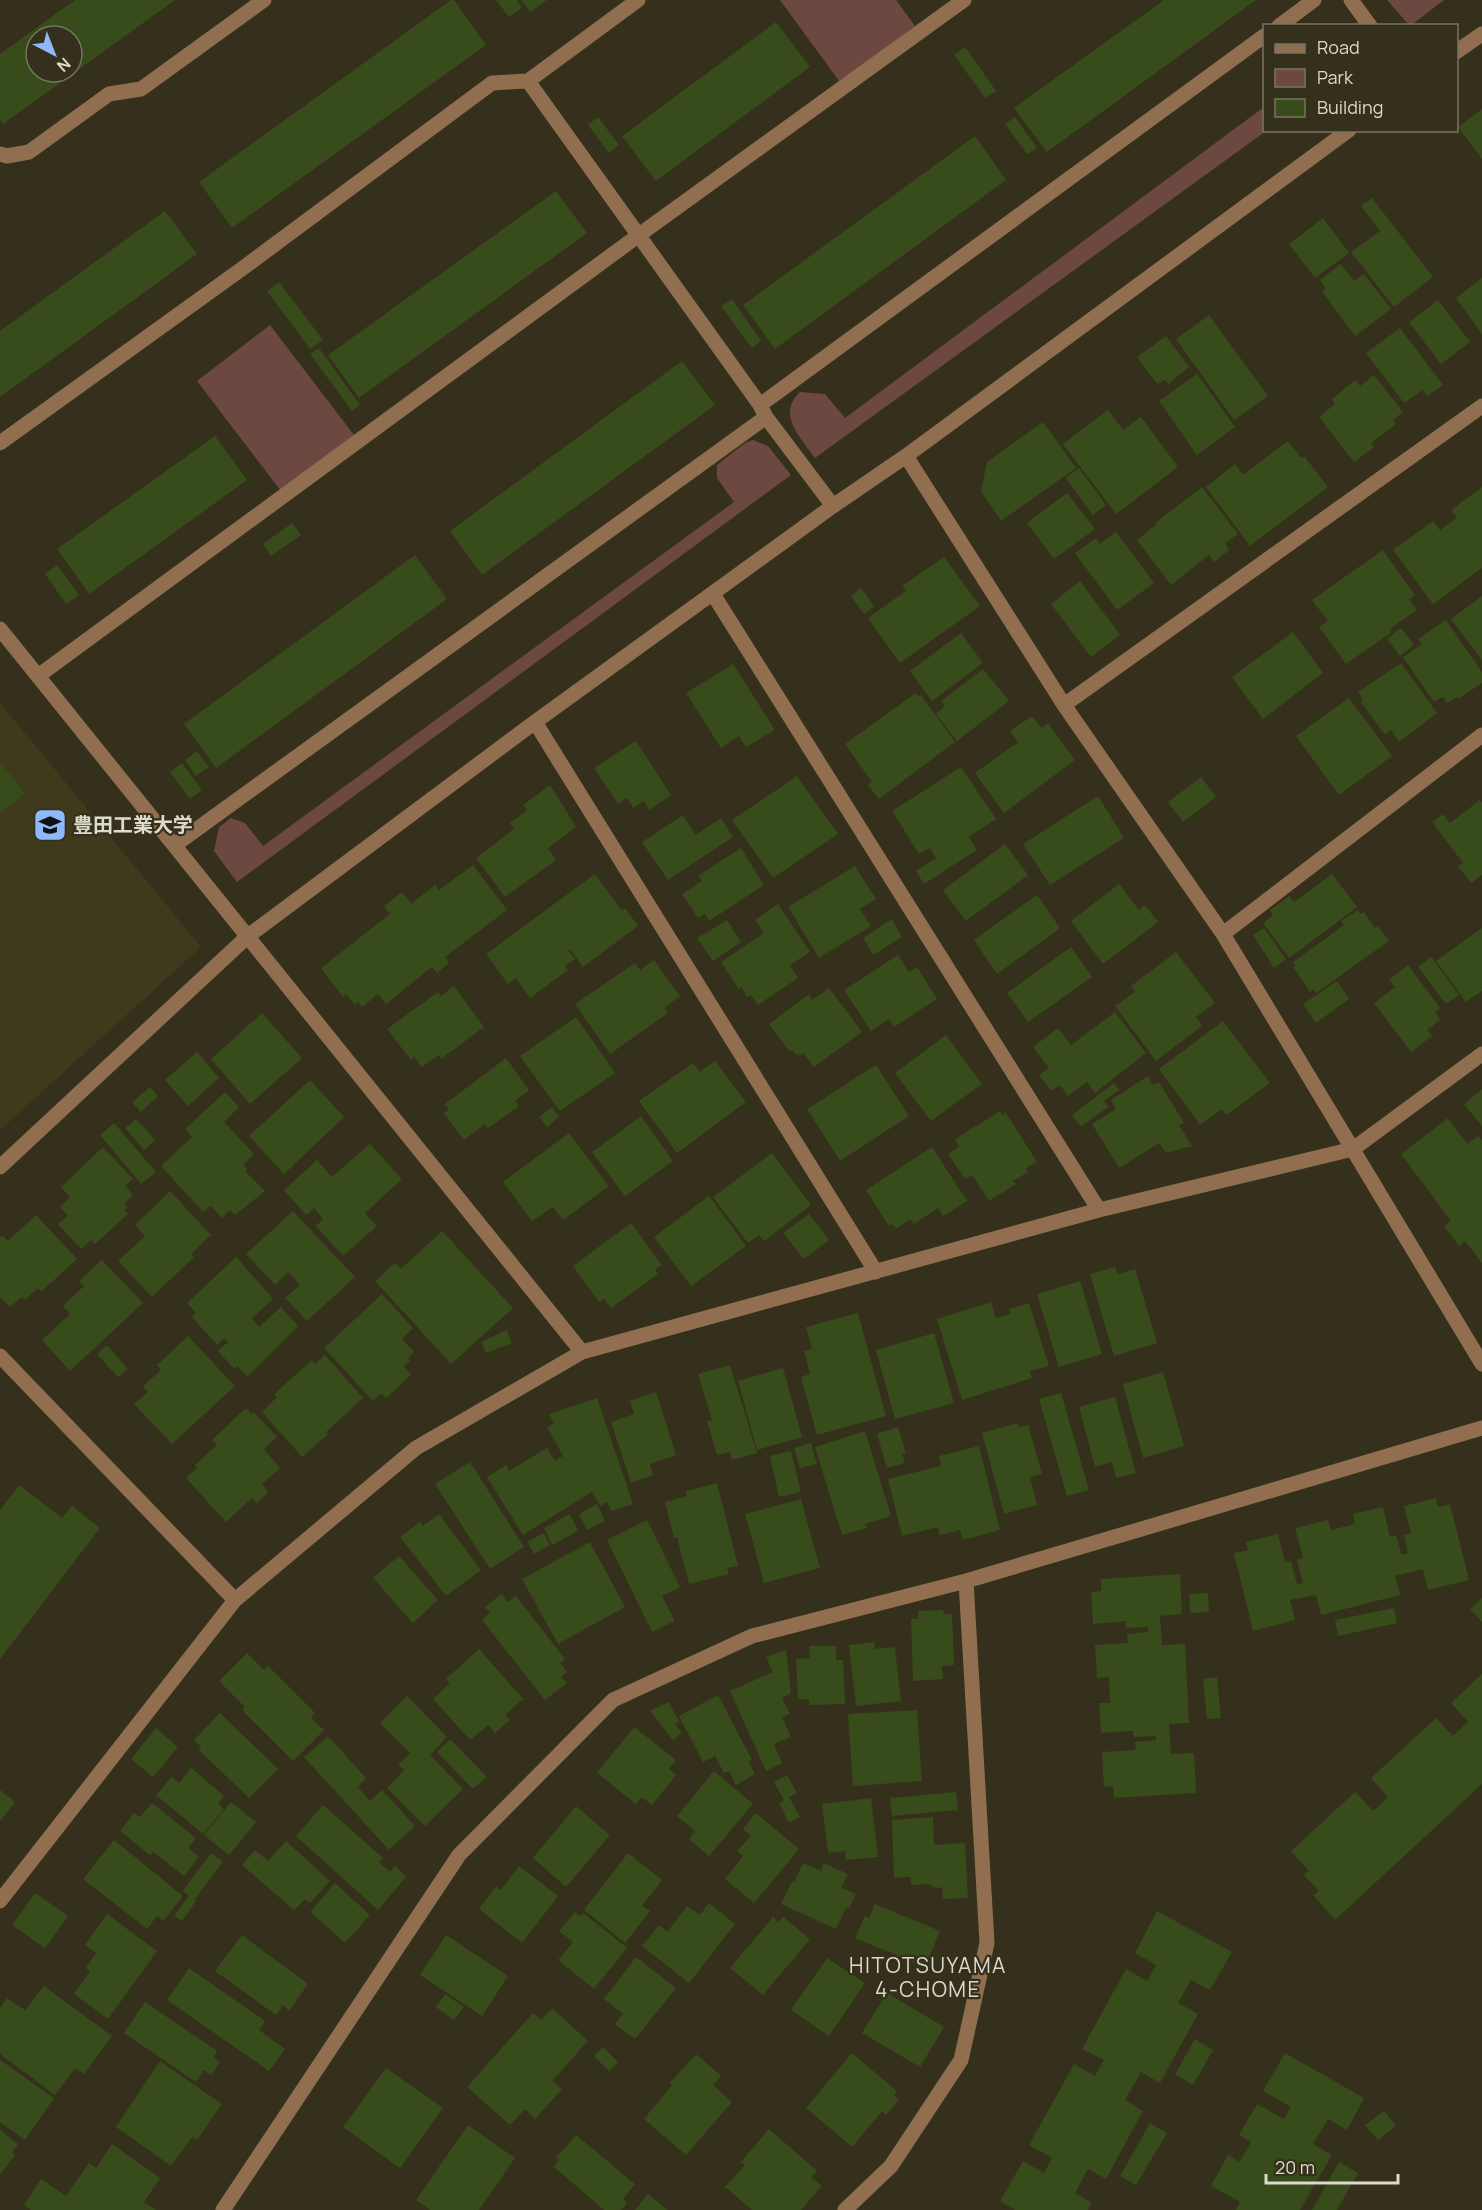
<svg xmlns="http://www.w3.org/2000/svg" width="1482" height="2210" font-family="Manrope,'Noto Sans JP',sans-serif">
<style>
.built{fill:#403a1d}
.green{fill:#6c4841}
.building{fill:#374b1b;fill-rule:evenodd}
.lines{fill:none;stroke-linecap:round;stroke-linejoin:round}
.minor{stroke:#906e4f;stroke-width:15}
.labels{text-anchor:middle;stroke-width:4.5;stroke-linejoin:round;paint-order:stroke}
.poi-label{font-size:20px;font-weight:bold;fill:#dddacd;stroke:#35301b;text-anchor:start}
.neighbourhood-label{font-size:21px;letter-spacing:1.5px;fill:#dddacd;stroke:#35301b}
</style>
<rect width="100%" height="100%" fill="#35301b"/>
<path class="built" d="M0,703L201,947L0,1130Z"/>
<path class="green" d="M780,0H896L915,26L840,82Z
M1387,0H1444L1410,26Z
M1264,107L1266,131L815,458C801,438 776,414 800,392L825,394L845,418Z
M270,325L354,435L281,491L197,381Z
M753,440L768,446L791,475L237,882L214,851L219,827L231,818L245,823L263,846L734,502L717,478V465L745,443Z"/>
<path class="building" d="M75,0H175L3,124L0,120V54ZM36,36H72V72H36Z
M451,0H454L486,45L232,228L199,182Z
M496,0H517L522,8L509,17Z
M521,0H547L530,12Z
M1164,0H1256L1047,152L1014,108Z
M776,22L810,67L656,181L622,136Z
M965,47L996,91L985,98L954,55Z
M1482,109V159L1458,127Z
M598,117L619,145L609,153L588,125Z
M1015,117L1037,148L1027,154L1005,124Z
M975,136L1006,180L775,349L743,305Z
M556,191L587,233L359,398L328,355Z
M1372,198L1433,277L1394,307L1351,252L1380,231L1361,206Z
M165,211L197,254L0,397V331Z
M1323,218L1349,253L1315,278L1289,244Z
M1341,264L1354,281L1364,274L1391,309L1355,336L1322,291L1326,289L1320,280Z
M1482,278V334L1456,298Z
M279,282L323,340L310,349L267,291Z
M732,299L761,341L752,348L721,306Z
M1438,300L1470,342L1441,364L1409,322Z
M1209,315L1268,396L1234,420L1176,339Z
M1400,328L1443,385L1427,396L1423,390L1404,403L1366,353Z
M1166,336L1189,367L1168,384L1165,380L1157,384L1137,357Z
M319,348L360,405L352,411L310,354Z
M682,361L715,405L482,575L450,531Z
M1197,374L1235,427L1197,455L1159,401Z
M1374,375L1403,412L1393,420L1396,424L1371,443L1374,447L1354,462L1319,417L1335,404L1332,399L1355,380L1360,386Z
M1108,410L1123,430L1141,417L1178,467L1116,514L1063,444Z
M1043,422L1076,468L1001,521L981,491L987,462Z
M215,436L247,480L89,594L57,549Z
M1288,441L1301,458L1304,456L1328,487L1250,546L1206,487L1235,464L1243,475Z
M1079,468L1106,505L1093,515L1066,478Z
M1202,487L1238,534L1225,543L1229,550L1214,562L1209,555L1171,585L1137,540L1157,524L1155,523Z
M1482,487V568L1433,604L1393,550L1433,521L1440,530L1457,518L1451,510Z
M1067,493L1095,529L1054,559L1027,523Z
M292,523L301,535L271,556L263,544Z
M1116,532L1154,583L1117,610L1075,553L1096,538L1100,544Z
M1383,550L1415,595L1409,599L1417,610L1390,629L1392,632L1346,664L1319,627L1328,621L1312,600Z
M415,555L447,599L216,768L184,724Z
M944,557L980,606L900,663L868,618L906,591L902,586Z
M57,565L79,595L66,604L45,574Z
M1080,581L1120,635L1091,657L1051,604Z
M861,588L874,606L864,614L851,596Z
M1482,596V660L1451,619Z
M1446,620L1482,672V683L1458,699L1457,697L1447,703L1443,697L1434,702L1403,657L1422,644L1418,639Z
M1401,628L1414,645L1400,656L1387,639Z
M1293,632L1323,673L1263,719L1232,677Z
M961,633L983,663L932,701L910,671Z
M1401,663L1437,713L1399,742L1391,730L1385,735L1361,702L1363,700L1358,692Z
M733,664L775,730L746,747L739,736L721,748L686,693Z
M983,669L1009,701L957,741L936,714L945,706L941,701Z
M916,693L918,697L921,695L955,742L879,799L868,785L872,782L845,744Z
M1349,698L1392,756L1339,795L1296,736Z
M1032,716L1042,728L1048,723L1075,760L1004,813L975,773L1018,742L1010,731Z
M636,741L671,795L649,810L644,801L633,808L627,798L618,804L594,768Z
M197,751L209,767L196,776L185,760Z
M0,762L25,793L0,814Z
M182,763L202,790L190,799L170,772Z
M961,767L996,819L969,837L977,850L924,884L916,871L936,858L930,848L919,854L892,811Z
M797,776L838,834L773,878L732,820Z
M1201,777L1216,797L1183,822L1168,802Z
M550,785L576,827L548,848L556,860L505,897L476,858L514,829L510,823L527,810L523,805Z
M1098,796L1124,838L1050,885L1023,844Z
M1480,800L1482,803V875L1471,883L1458,866L1463,863L1432,822L1443,814L1450,823Z
M683,815L696,835L721,818L733,837L668,880L642,842Z
M1005,844L1028,875L966,921L943,890Z
M741,848L764,885L709,921L705,914L698,918L682,894L702,881L698,876Z
M473,865L507,910L445,957L449,963L437,973L432,967L386,1004L378,994L362,1007L358,1002L355,1005L346,994L343,997L321,968L390,914L384,906L402,892L411,904L435,885L439,890Z
M855,866L876,899L860,909L871,926L819,958L788,907Z
M595,874L622,911L625,908L638,926L583,967L570,949L568,950L575,959L565,966L568,970L530,998L516,978L508,984L486,954Z
M1332,874L1357,907L1289,958L1263,923L1273,915L1270,910L1289,896L1294,902Z
M1119,884L1139,910L1145,905L1158,922L1103,964L1071,921Z
M1037,895L1060,928L997,974L974,940Z
M778,904L810,952L790,965L798,978L758,1005L751,995L747,997L741,987L739,990L721,962L764,933L755,920Z
M1358,910L1361,914L1364,912L1375,928L1378,926L1389,941L1316,993L1313,989L1310,992L1293,967L1295,966L1293,962L1344,925L1341,921Z
M892,919L902,937L873,955L863,938Z
M727,920L741,942L713,961L697,938Z
M1264,928L1286,959L1274,968L1253,935Z
M1482,928V991L1466,1002L1436,961Z
M1071,947L1092,977L1028,1022L1007,993Z
M1176,952L1215,1003L1196,1017L1202,1026L1156,1061L1115,1006L1135,992L1131,986Z
M898,955L909,972L917,967L937,999L894,1027L889,1019L871,1031L844,990Z
M1431,957L1459,995L1446,1004L1418,967Z
M654,960L680,996L664,1008L668,1013L610,1054L575,1004L635,963L640,970Z
M1408,965L1440,1008L1435,1012L1440,1020L1427,1030L1432,1036L1411,1052L1374,1003L1395,987L1389,980Z
M1337,981L1349,999L1316,1023L1303,1004Z
M454,986L484,1027L441,1059L439,1055L422,1067L414,1057L411,1060L387,1029L438,992L441,996Z
M829,988L862,1032L814,1067L803,1053L798,1056L792,1050L790,1052L769,1024L809,994L812,1000Z
M1115,1012L1146,1053L1095,1093L1087,1082L1068,1096L1060,1085L1051,1091L1039,1075L1049,1068L1033,1047L1058,1028L1071,1045Z
M262,1013L302,1058L250,1104L211,1059Z
M576,1017L615,1073L560,1111L520,1056Z
M1223,1021L1270,1083L1226,1115L1222,1109L1200,1125L1159,1069Z
M946,1035L982,1084L931,1121L895,1073Z
M197,1052L219,1078L188,1106L165,1080Z
M506,1058L529,1090L515,1101L519,1106L488,1128L485,1124L464,1140L444,1113L449,1110L445,1104Z
M715,1061L746,1102L677,1153L639,1101L693,1063L700,1072Z
M876,1065L909,1116L840,1161L807,1109Z
M1148,1076L1153,1085L1159,1082L1184,1123L1179,1125L1192,1146L1166,1153L1159,1143L1119,1168L1092,1124L1116,1109L1111,1100Z
M310,1080L344,1117L284,1174L249,1136Z
M1114,1083L1119,1090L1104,1101L1108,1107L1081,1127L1072,1115Z
M150,1087L158,1096L141,1112L132,1102Z
M1482,1089V1126L1464,1104Z
M225,1092L239,1107L224,1122L254,1154L243,1165L247,1169L245,1171L265,1191L235,1215L230,1210L222,1218L211,1206L203,1212L161,1166L192,1137L185,1129Z
M552,1107L559,1117L547,1127L539,1117Z
M1000,1111L1002,1115L1006,1113L1037,1162L1026,1168L1028,1172L1013,1181L1016,1184L989,1201L972,1175L965,1179L948,1154L959,1147L955,1139Z
M641,1116L673,1161L625,1196L592,1152Z
M1448,1118L1467,1144L1478,1136L1482,1140V1263L1465,1241L1459,1246L1444,1226L1451,1221L1401,1154Z
M136,1119L155,1140L144,1150L125,1128Z
M114,1123L156,1172L141,1184L100,1135Z
M569,1133L609,1186L563,1220L553,1207L532,1221L503,1182Z
M370,1144L402,1179L365,1213L377,1226L343,1256L316,1226L323,1219L314,1208L306,1215L284,1190L317,1160L332,1177Z
M103,1147L133,1179L125,1186L133,1195L124,1204L127,1207L124,1210L128,1214L95,1244L91,1240L81,1249L58,1224L68,1216L60,1207L70,1197L61,1187Z
M932,1147L967,1201L943,1216L938,1208L914,1224L910,1219L896,1229L892,1224L889,1226L866,1190Z
M772,1153L811,1205L764,1241L759,1235L748,1243L713,1197Z
M170,1191L211,1235L191,1254L194,1257L152,1297L118,1261L145,1236L135,1225Z
M709,1196L746,1246L691,1286L654,1237Z
M293,1211L355,1277L307,1321L285,1298L300,1285L288,1272L275,1285L246,1254Z
M809,1214L829,1240L804,1259L783,1233Z
M36,1215L77,1259L41,1292L38,1288L25,1300L22,1297L10,1307L0,1297V1237L2,1235L8,1241Z
M631,1223L662,1265L655,1269L658,1274L611,1308L604,1299L599,1302L573,1266Z
M442,1231L513,1308L451,1364L375,1281L395,1263L401,1269Z
M236,1257L273,1299L252,1318L259,1327L281,1307L298,1326L247,1377L237,1366L234,1369L218,1351L228,1342L224,1338L217,1345L192,1317L196,1313L187,1303Z
M102,1260L143,1303L70,1371L42,1340L70,1314L63,1306L84,1286L79,1281Z
M1115,1267L1118,1274L1135,1269L1157,1343L1114,1356L1090,1274Z
M1080,1281L1102,1354L1059,1367L1037,1294Z
M382,1294L413,1328L402,1339L414,1352L408,1358L410,1361L404,1366L411,1375L386,1398L381,1393L373,1401L324,1348Z
M991,1302L996,1318L1011,1314L1009,1309L1029,1303L1049,1366L1030,1371L1032,1378L962,1400L937,1319Z
M858,1313L886,1416L817,1435L801,1377L810,1374L804,1351L812,1349L806,1327Z
M507,1330L512,1343L486,1353L481,1342Z
M934,1333L954,1403L895,1419L876,1350Z
M188,1336L235,1386L172,1444L134,1404L148,1392L143,1386L161,1370L157,1365Z
M107,1345L128,1369L118,1377L97,1354Z
M325,1355L363,1398L326,1432L328,1434L302,1457L262,1412L277,1397L274,1394L312,1360L315,1364Z
M730,1365L757,1453L732,1460L730,1452L717,1455L707,1421L712,1420L698,1374Z
M783,1368L802,1437L757,1450L738,1381Z
M1163,1372L1184,1446L1143,1458L1123,1384Z
M656,1392L676,1455L650,1464L653,1475L631,1483L611,1422L634,1414L630,1401Z
M1061,1393L1089,1490L1067,1496L1039,1399Z
M1115,1397L1136,1473L1116,1478L1112,1462L1095,1467L1079,1407Z
M597,1398L633,1504L611,1511L607,1502L600,1506L592,1492L523,1535L487,1477L506,1465L509,1471L547,1448L555,1461L563,1456L547,1427L554,1424L549,1414Z
M246,1408L251,1414L254,1412L277,1437L264,1449L280,1468L262,1484L268,1492L257,1503L252,1498L226,1522L186,1478L197,1468L195,1465L217,1445L212,1440Z
M1018,1423L1019,1428L1028,1425L1042,1474L1030,1477L1037,1505L1004,1514L982,1433Z
M898,1427L906,1453L902,1454L905,1463L887,1468L877,1434Z
M865,1431L891,1516L865,1524L867,1528L842,1535L815,1447Z
M811,1443L817,1464L800,1468L794,1448Z
M979,1446L1000,1530L963,1540L960,1530L940,1535L938,1527L902,1536L888,1479L941,1466L939,1456Z
M791,1451L801,1492L779,1497L770,1456Z
M470,1462L524,1547L490,1569L435,1484Z
M717,1483L738,1566L727,1568L729,1574L689,1584L677,1537L674,1538L665,1502L687,1496L686,1491Z
M19,1485L62,1518L72,1506L100,1528L0,1659V1510Z
M1436,1498L1438,1507L1450,1504L1469,1580L1428,1590L1423,1569L1395,1576L1400,1595L1321,1615L1316,1595L1290,1600L1295,1620L1253,1631L1234,1553L1248,1550L1246,1542L1278,1534L1285,1562L1291,1561L1297,1584L1303,1583L1297,1560L1303,1558L1295,1528L1328,1520L1331,1530L1355,1524L1353,1514L1383,1507L1390,1537L1396,1535L1402,1555L1408,1553L1404,1535L1411,1533L1404,1506Z
M801,1499L820,1568L764,1583L745,1514Z
M597,1504L605,1521L587,1530L579,1514Z
M439,1514L481,1570L446,1596L400,1537L420,1522L423,1526Z
M570,1514L578,1531L552,1545L544,1528Z
M647,1520L680,1587L662,1596L675,1621L652,1632L607,1540Z
M544,1533L550,1545L534,1554L527,1542Z
M590,1542L625,1607L558,1644L522,1579Z
M399,1556L438,1600L413,1623L373,1578Z
M1180,1574L1182,1614L1160,1616L1162,1645L1185,1644L1189,1723L1169,1724L1171,1754L1194,1753L1196,1793L1114,1798L1113,1786L1104,1787L1102,1752L1136,1750L1135,1742L1156,1740V1736L1134,1737L1133,1731L1101,1733L1099,1703H1110L1109,1677L1097,1678L1095,1645L1128,1643L1127,1634L1148,1632V1627L1126,1628V1621L1093,1624L1091,1592L1101,1591V1579Z
M1208,1593L1209,1612L1190,1613L1189,1594Z
M501,1594L508,1602L516,1596L565,1659L560,1663L567,1672L561,1677L567,1683L545,1700L482,1620L490,1613L485,1607Z
M1482,1598V1622L1470,1609Z
M1394,1608L1397,1623L1338,1636L1335,1620Z
M943,1610L944,1614H952L954,1665L942,1666L943,1679L913,1681L911,1619H918V1611Z
M874,1642L875,1649L895,1647L901,1701L856,1706L849,1645Z
M809,1646H836V1660H843L845,1704L809,1705V1699H798L796,1659L810,1658Z
M479,1649L523,1699L505,1715L510,1720L495,1733L488,1725L470,1740L433,1699L450,1683L446,1679Z
M786,1650L791,1693L782,1698L790,1714L782,1717L791,1737L774,1744L782,1763L766,1771L730,1691L773,1672L766,1657Z
M247,1653L264,1670L268,1666L315,1713L311,1718L324,1730L293,1761L242,1710L245,1707L219,1681Z
M1482,1674V1784L1335,1920L1313,1895L1319,1891L1304,1875L1309,1871L1291,1851L1355,1792L1373,1811L1388,1797L1371,1778L1436,1718L1453,1736L1468,1722L1451,1703Z
M1217,1677L1221,1718L1207,1719L1203,1679Z
M718,1695L752,1760L748,1761L755,1774L736,1785L729,1771L724,1773L715,1756L703,1762L679,1716Z
M407,1696L447,1737L430,1755L463,1789L425,1826L387,1788L404,1770L398,1765L410,1753L380,1723Z
M669,1702L679,1722L675,1724L682,1733L673,1740L650,1711Z
M917,1710L922,1781L853,1786L848,1714Z
M220,1713L278,1769L249,1798L199,1750L201,1747L194,1740Z
M634,1727L676,1760L669,1769L676,1775L652,1805L642,1797L636,1804L597,1773Z
M156,1728L178,1747L153,1777L131,1759Z
M328,1736L366,1778L358,1787L370,1801L382,1790L415,1826L389,1850L304,1757Z
M450,1739L487,1777L473,1789L437,1752Z
M191,1768L224,1796L218,1804L224,1809L203,1834L156,1795L172,1777L179,1783Z
M714,1771L753,1804L709,1856L689,1839L695,1831L677,1816Z
M787,1775L797,1793L789,1797L800,1817L789,1823L779,1803L784,1800L774,1782Z
M0,1790L15,1802L0,1821Z
M956,1792L958,1810L892,1816L890,1798Z
M871,1798L878,1857L846,1860L845,1851L828,1853L822,1804Z
M231,1802L256,1822L229,1855L204,1835Z
M152,1803L196,1838L188,1848L199,1857L184,1876L153,1852L150,1855L120,1831L134,1813L140,1817Z
M323,1805L383,1858L379,1862L390,1872L395,1866L406,1877L378,1910L296,1836Z
M576,1806L610,1835L566,1887L533,1858Z
M756,1813L799,1849L754,1903L725,1879L743,1856L737,1851L751,1836L743,1829Z
M933,1817L934,1845L965,1843L968,1898L943,1899L942,1888L932,1887L931,1884L911,1885V1877L894,1878L892,1820Z
M114,1840L183,1896L163,1921L157,1916L147,1929L83,1879Z
M286,1841L330,1881L310,1903L305,1899L294,1910L242,1865L255,1850L268,1861Z
M211,1853L223,1862L194,1900L196,1901L182,1921L174,1916L189,1895L183,1891Z
M628,1853L662,1880L642,1906L650,1911L625,1943L584,1910Z
M803,1863L821,1871L823,1863L848,1874L841,1888L856,1894L849,1909L846,1908L836,1929L781,1904L792,1881L794,1882Z
M519,1866L558,1896L522,1943L479,1909L496,1886L501,1890Z
M335,1883L370,1915L345,1943L310,1912Z
M35,1893L68,1916L45,1948L12,1925Z
M709,1903L735,1924L689,1983L642,1946L659,1925L667,1932L687,1906L700,1915Z
M875,1904L940,1931L925,1967L855,1938L865,1916L869,1918Z
M1157,1911L1232,1952L1210,1990L1191,1980L1178,2003L1198,2014L1160,2083L1141,2072L1125,2100L1143,2111L1106,2179L1088,2169L1075,2193L1092,2203L1088,2210H1015L1000,2201L1023,2161L1044,2173L1052,2158L1029,2145L1074,2064L1095,2076L1104,2060L1082,2049L1126,1969L1147,1981L1156,1965L1135,1953Z
M575,1912L579,1916L583,1913L627,1948L594,1989L558,1960L573,1942L559,1931Z
M107,1914L157,1951L108,2019L74,1994L90,1972L86,1968L96,1953L85,1945Z
M773,1917L778,1922L783,1917L810,1939L763,1995L730,1968Z
M242,1935L308,1984L289,2011L283,2005L276,2015L215,1971Z
M446,1935L508,1976L482,2016L420,1975Z
M636,1957L676,1988L635,2039L615,2024L623,2014L604,1999Z
M827,1958L865,1983L829,2036L791,2010Z
M189,1968L265,2021L259,2030L285,2049L269,2071L167,2000Z
M44,1986L112,2036L84,2074L75,2068L55,2095L0,2054V2008L7,1998L25,2010Z
M887,1993L944,2027L920,2067L862,2033Z
M445,1994L464,2007L454,2020L436,2007Z
M145,2002L217,2051L214,2057L220,2062L211,2075L204,2070L196,2082L124,2033Z
M552,2008L588,2041L552,2081L562,2089L535,2119L525,2109L510,2125L467,2087L533,2013L541,2020Z
M1195,2039L1213,2050L1193,2085L1175,2074Z
M603,2047L618,2062L609,2071L594,2056Z
M852,2053L897,2091L894,2096L899,2100L886,2115L882,2111L852,2147L806,2108Z
M1285,2053L1364,2098L1347,2130L1328,2119L1313,2144L1332,2155L1300,2210H1236L1240,2202L1211,2186L1228,2155L1240,2162L1251,2142L1239,2135L1257,2104L1284,2119L1291,2107L1263,2091Z
M696,2054L721,2076L713,2085L732,2102L686,2155L644,2119L672,2085L670,2083Z
M0,2060L54,2098L25,2140L0,2122Z
M160,2061L222,2104L197,2140L192,2137L171,2166L116,2127Z
M386,2068L443,2108L400,2168L343,2127Z
M1384,2111L1396,2126L1378,2140L1365,2125Z
M1150,2123L1167,2133L1136,2185L1120,2176Z
M468,2125L515,2158L479,2210H430L416,2200Z
M769,2129L817,2171L811,2178L822,2186L801,2210H752L725,2187L745,2165L741,2162Z
M0,2130L18,2144L12,2152L15,2155L0,2175Z
M576,2135L635,2184L623,2199L627,2203L621,2210H604L554,2167L559,2160L556,2158Z
M112,2144L160,2178L144,2202L156,2210H31L24,2205L41,2179L66,2196L89,2163L96,2168Z
M1339,2162L1358,2173L1337,2210H1312Z
M648,2194L667,2210H635Z"/>
<g class="lines">
<path class="minor" d="M1351,0L1370,26
M1279,26L1314,0
M1456,52L1482,34
M528,81L760,405L766,417L833,506
M0,154L7,156L29,152L109,94L141,89L264,0
M760,405L1264,36
M0,443L243,268L492,83L528,81L638,0
M906,456L1064,705L1223,934L1482,1364
M713,594L1099,1210
M0,629L582,1352
M38,676L639,235L964,0
M1064,705L1482,406
M535,722L876,1272
M175,845L766,417
M1223,934L1482,735
M0,1167L248,936L535,722L833,506L906,456L1349,130
M0,1356L235,1600
M0,1901L235,1600L416,1448L582,1352L1099,1210L1353,1149L1482,1054
M223,2210L459,1855L613,1700L752,1636L966,1581L1482,1428
M845,2210L891,2166L961,2060L987,1943L966,1581"/>
</g>
<defs>
<symbol id="university-square" viewBox="-11 -11 22 22"><rect x="-9" y="-9" width="18" height="18" rx="4" fill="#8db9fc" stroke="#35301b"/><path d="M0-5L7-2L0 1L-7-2ZM-4 1L0 2.5L4 1V4Q0 6-4 4Z" fill="#111"/></symbol>
</defs>
<g fill-rule="evenodd">
<use href="#university-square" x="31" y="806" width="38" height="38"/>
</g>
<g class="labels">
<g class="poi-label">
<text x="73" y="832">豊田工業大学</text>
</g>
<g class="neighbourhood-label">
<text x="928" y="1973">HITOTSUYAMA<tspan x="928" dy="24">4-CHOME</tspan></text>
</g>
</g>
<rect x="1263" y="24" width="195" height="108" fill="#35301b" stroke="#787462" stroke-width="1.5"/>
<rect x="1275" y="44" width="30" height="9" fill="#906e4f" stroke="#787462" stroke-width="1.5"/>
<text x="1317" y="54" font-size="18" fill="#dddacd">Road</text>
<rect x="1275" y="69" width="30" height="18" fill="#6c4841" stroke="#787462" stroke-width="1.5"/>
<text x="1317" y="84" font-size="18" fill="#dddacd">Park</text>
<rect x="1275" y="99" width="30" height="18" fill="#374b1b" stroke="#787462" stroke-width="1.5"/>
<text x="1317" y="114" font-size="18" fill="#dddacd">Building</text>
<g transform="translate(54 54) rotate(138)"><circle r="28" fill="#35301b" stroke="#787462" stroke-width="1.5"/>
<path d="M0-4.5L10 22L0 15L-10 22Z" fill="#8db9fc"/>
<text y="-9" font-size="16" font-weight="bold" text-anchor="middle" fill="#dddacd">N</text>
</g>
<path d="M1266 2174v9h132v-9" fill="none" stroke="#dddacd" stroke-width="3"/>
<text x="1275" y="2174" font-size="18" fill="#dddacd" stroke="#35301b" stroke-width="4.5" paint-order="stroke">20 m</text>
</svg>
